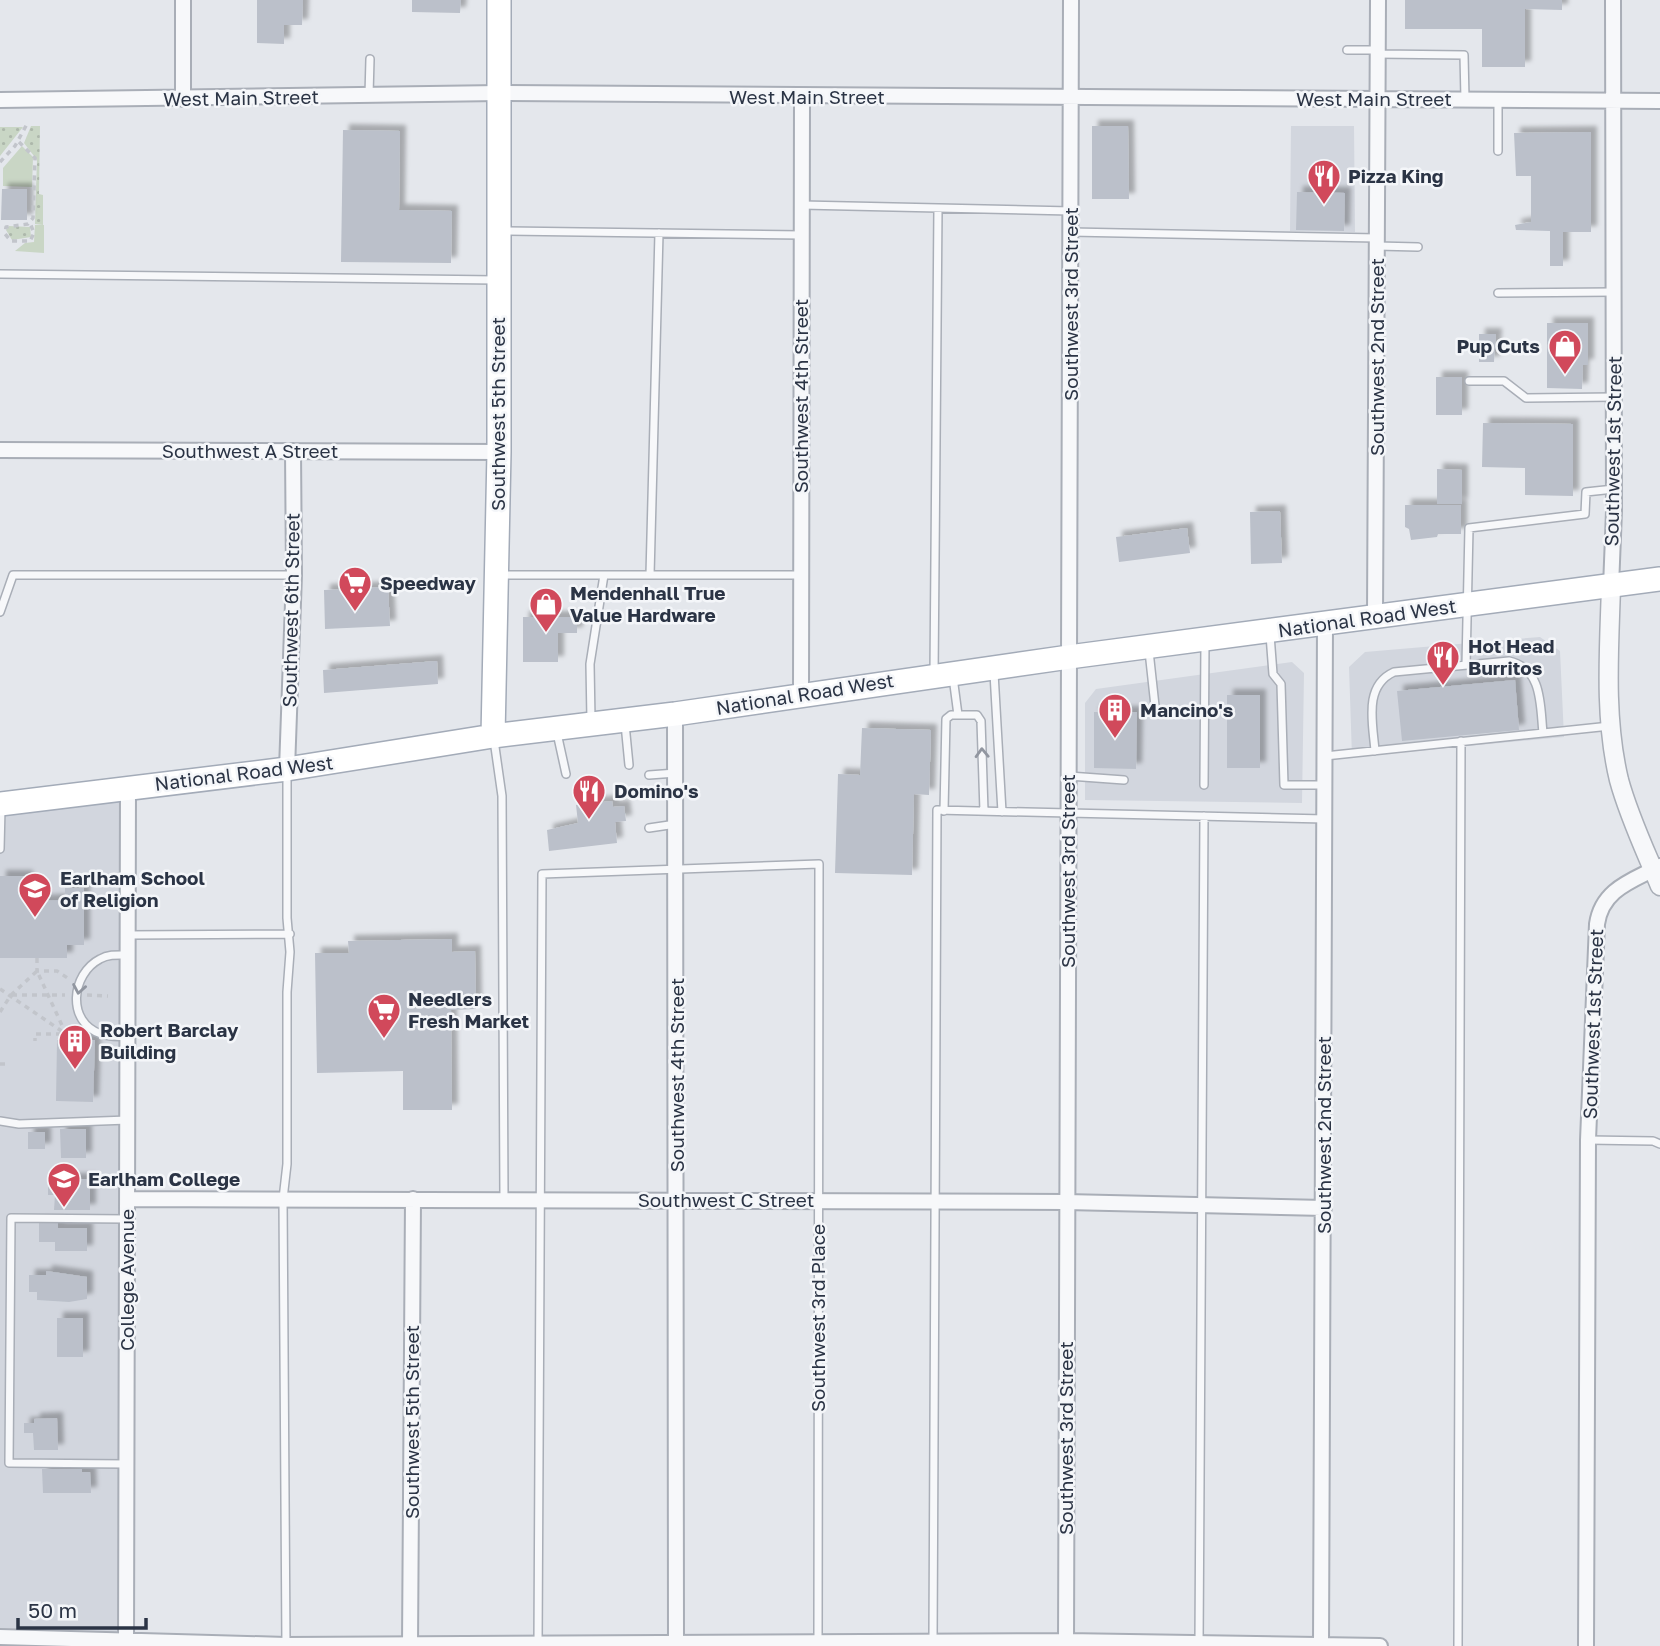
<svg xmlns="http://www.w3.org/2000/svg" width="1660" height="1646" font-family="'Golos Text',sans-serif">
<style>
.built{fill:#d2d6de}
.grass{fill:url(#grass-dots)}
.park{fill:#c9d6c5}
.building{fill:#bbc0ca;filter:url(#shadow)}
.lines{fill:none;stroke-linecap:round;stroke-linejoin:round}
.service-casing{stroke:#a9aeb7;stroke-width:10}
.minor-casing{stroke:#a9aeb7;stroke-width:18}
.tertiary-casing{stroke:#a9aeb7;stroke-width:21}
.primary-casing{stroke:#a3abb8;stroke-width:26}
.path{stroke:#c2c5cb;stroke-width:3.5;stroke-dasharray:5 5;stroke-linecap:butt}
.service{stroke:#f7f8fa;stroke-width:7}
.minor{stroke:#f7f8fa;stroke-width:14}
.tertiary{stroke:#f7f8fa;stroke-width:18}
.primary{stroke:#fff;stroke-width:23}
.oneway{stroke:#9196a0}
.labels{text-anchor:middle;stroke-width:5;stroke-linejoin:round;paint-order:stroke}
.street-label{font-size:19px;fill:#2b3445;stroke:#f4f6f9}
.poi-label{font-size:19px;font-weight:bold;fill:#2b3445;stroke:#f4f6f9;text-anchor:start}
</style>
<defs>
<pattern id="grass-dots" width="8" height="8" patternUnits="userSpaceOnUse" patternTransform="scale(1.75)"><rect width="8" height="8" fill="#c9d6c5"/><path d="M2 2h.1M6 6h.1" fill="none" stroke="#adb8ab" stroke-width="1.8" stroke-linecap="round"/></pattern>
<filter id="shadow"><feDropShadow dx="6" dy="-6" stdDeviation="2" flood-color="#0004"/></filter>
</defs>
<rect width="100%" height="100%" fill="#e4e7ec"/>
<path class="built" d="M1291,126H1354L1355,232L1290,231Z
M1540,637L1560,651L1564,737L1352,757L1349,667L1365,652Z
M1292,662L1304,673L1302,803L1085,800V703L1096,689Z
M128,788L126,1646H0V804Z"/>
<path class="grass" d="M31,126H40L39,194L43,195V225L35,224L37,160L24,143Z
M0,127H23L0,156Z
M9,226L30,227L31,237L12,240L6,230Z"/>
<path class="park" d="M22,146L33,157L32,187L3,186V168Z
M35,225H44V253L15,251L25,243L34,242Z"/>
<path class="building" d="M257,0H303L302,25H284V44L257,43Z
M412,0H461L460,13L412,12Z
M1405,0H1562V10L1525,9V67H1482V29H1405Z
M1092,126H1128L1129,199H1092Z
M343,130L400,131L399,210L452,211L451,263L341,262Z
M1591,132V232H1563V266H1550V231L1516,230L1515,225L1531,222V176H1516L1514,133Z
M2,189H27V220H1Z
M1297,192L1345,193L1344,231L1296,230Z
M1547,323H1588V365H1583L1582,389L1547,388Z
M1479,334H1496L1494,362H1479Z
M1436,377H1462V415H1436Z
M1483,423L1573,424V496L1525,495V468L1482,467Z
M1437,469L1462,470V504H1437Z
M1405,505H1461V534H1438L1437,537L1411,540L1409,529L1405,527Z
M1280,511L1282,563L1251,564L1250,512Z
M1187,528L1190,553L1119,562L1116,537Z
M388,587L390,626L325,629L324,590Z
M523,617H577V633H558V662H523Z
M437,661L438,684L324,693L323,670Z
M1515,680L1519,730L1402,741L1397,691Z
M1227,695H1260V768H1227Z
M1094,712H1137L1136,769L1094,768Z
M862,728L931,730L929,795L914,794L912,875L835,873L838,774L860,775Z
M612,801L613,807L624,806L626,821L615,822L617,843L549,851L547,830L578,823L576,805Z
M0,876H27V901L65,900V888H84V945H67V958H0Z
M452,939V952L475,951L476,1009L451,1010L452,1110H403V1071L317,1073L315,953H349L348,941Z
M57,1040H95L93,1102L56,1101Z
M60,1129H86V1158H61Z
M28,1132H45V1149H28Z
M48,1179H90V1210H54L55,1195H48Z
M39,1223H58V1228H87V1251H55V1242H39Z
M46,1271L87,1277V1299L69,1302L37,1300V1292H29V1275H46Z
M57,1318H83V1357H57Z
M57,1418L58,1450H34L33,1433H24V1423H34V1419Z
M42,1469H82V1472H90L91,1493H43Z"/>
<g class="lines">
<defs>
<path id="service" d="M1347,50H1378
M1378,54L1464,55L1465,99
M369,95L370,59
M1498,151V100
M802,205L1071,211
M501,231L802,235
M1071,232L1377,238
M1377,246L1418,247
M0,274L496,280
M1498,293L1614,292
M1469,381H1504L1526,398L1614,397
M501,575H801
M650,575L659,233
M0,612L13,575H294
M1270,635L1273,674L1281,684L1284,785H1325
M1149,651L1155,706
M1466,665L1469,528L1585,514L1586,492L1614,489
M994,673L1002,812
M934,675L938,208
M953,677L958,715
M591,720L590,664L604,575
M625,724L629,765
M557,733L566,774
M494,740L502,796L504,1199
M1375,751C1373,724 1363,686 1394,672L1509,661C1543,669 1540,705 1543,733
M1325,756L1610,726
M649,775L676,773
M1069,776L1124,780
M1204,785L1205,642
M944,811L946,719L951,715H977L981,721L984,811
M649,828L676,824
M0,849L1,808
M128,935L290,934
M128,955C118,955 109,954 100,959C71,974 66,1022 101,1034C109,1037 120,1036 129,1037
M0,1121L19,1124L128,1120
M1588,1140L1653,1141L1660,1144
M126,1464L9,1463L11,1218L127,1219
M933,1642L937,810L1325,819
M538,1645L542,874L819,864L818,1642
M1199,1645L1204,816
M286,1646L283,1199L287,1164V992L290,952L287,918V773
M1458,1646L1461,741"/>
<path id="minor" d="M183,99V0
M0,100L499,93L1660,101
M0,450L499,452
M1611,587L1614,511L1613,0
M1375,616L1378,0
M801,694L802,97
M675,714L676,1646
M287,769L294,575L293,451
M128,1199L1066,1202L1324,1208
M0,1637L286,1645L1066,1641L1380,1646
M126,1646L128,788
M410,1646L413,1199
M1066,1646L1071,0
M1321,1646L1325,624
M1586,1646L1588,1140L1597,924C1602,889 1632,881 1660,866"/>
<path id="tertiary" d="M1611,587C1609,651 1604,718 1619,780C1629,817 1646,852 1660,886"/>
<path id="primary" d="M493,736L499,452V0
M0,804L287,769L493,736L675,714L1069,657L1660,579"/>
</defs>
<use href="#service" class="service-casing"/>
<use href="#minor" class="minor-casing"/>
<use href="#tertiary" class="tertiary-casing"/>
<use href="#primary" class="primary-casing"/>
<path class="path" d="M19,142L35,158L33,218L28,224L6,227L5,234L11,241H30L34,233L30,223
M0,162L15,146L27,124
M37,958V971H57L69,979
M0,989L66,1034L76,1028
M12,995H65
M87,995L108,996
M0,1012L11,995L37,971L66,1034H35V1041
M0,1064H8"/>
<use href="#service" class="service"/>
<use href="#minor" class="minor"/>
<use href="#tertiary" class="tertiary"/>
<use href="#primary" class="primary"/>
</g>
<defs><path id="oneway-chevron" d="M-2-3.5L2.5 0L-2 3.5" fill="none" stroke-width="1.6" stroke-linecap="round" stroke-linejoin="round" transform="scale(1.75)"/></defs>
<g class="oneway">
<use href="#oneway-chevron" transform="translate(982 753) rotate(-92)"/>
<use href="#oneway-chevron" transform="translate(79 989) rotate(100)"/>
</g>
<defs>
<symbol id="restaurant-pin" viewBox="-11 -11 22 30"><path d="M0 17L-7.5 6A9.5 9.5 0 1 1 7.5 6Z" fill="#d1495b" stroke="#f4f6f9"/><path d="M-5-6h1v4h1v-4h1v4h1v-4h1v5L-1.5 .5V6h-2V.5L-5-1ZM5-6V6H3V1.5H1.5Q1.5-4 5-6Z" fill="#fff"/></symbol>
<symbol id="shop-pin" viewBox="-11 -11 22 30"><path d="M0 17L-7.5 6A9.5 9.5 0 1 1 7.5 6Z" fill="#d1495b" stroke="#f4f6f9"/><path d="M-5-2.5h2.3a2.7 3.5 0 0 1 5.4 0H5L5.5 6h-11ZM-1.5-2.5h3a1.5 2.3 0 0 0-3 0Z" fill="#fff"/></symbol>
<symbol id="supermarket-pin" viewBox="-11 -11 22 30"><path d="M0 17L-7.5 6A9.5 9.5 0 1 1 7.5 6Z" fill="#d1495b" stroke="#f4f6f9"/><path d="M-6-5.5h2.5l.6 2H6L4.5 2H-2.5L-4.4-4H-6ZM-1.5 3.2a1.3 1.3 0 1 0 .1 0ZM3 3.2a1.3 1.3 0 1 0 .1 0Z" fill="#fff"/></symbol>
<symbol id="building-pin" viewBox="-11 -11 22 30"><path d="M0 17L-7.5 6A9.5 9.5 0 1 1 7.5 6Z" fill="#d1495b" stroke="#f4f6f9"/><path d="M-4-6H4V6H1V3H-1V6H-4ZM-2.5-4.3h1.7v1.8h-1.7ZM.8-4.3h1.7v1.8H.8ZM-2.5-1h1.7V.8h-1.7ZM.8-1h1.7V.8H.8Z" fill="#fff"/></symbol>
<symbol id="university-pin" viewBox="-11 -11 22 30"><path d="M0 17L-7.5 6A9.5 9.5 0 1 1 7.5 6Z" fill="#d1495b" stroke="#f4f6f9"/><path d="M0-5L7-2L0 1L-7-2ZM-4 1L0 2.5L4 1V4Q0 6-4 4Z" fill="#fff"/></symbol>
</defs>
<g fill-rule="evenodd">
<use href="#restaurant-pin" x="1305" y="157" width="38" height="52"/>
<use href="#shop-pin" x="1546" y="327" width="38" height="52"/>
<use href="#supermarket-pin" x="336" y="564" width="38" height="52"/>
<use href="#shop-pin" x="527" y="585" width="38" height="52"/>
<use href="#restaurant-pin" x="1424" y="638" width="38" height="52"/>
<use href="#building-pin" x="1096" y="691" width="38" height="52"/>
<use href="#restaurant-pin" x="570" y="772" width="38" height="52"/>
<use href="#university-pin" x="16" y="870" width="38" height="52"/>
<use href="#supermarket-pin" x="365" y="991" width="38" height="52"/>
<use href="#building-pin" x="56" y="1022" width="38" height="52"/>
<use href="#university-pin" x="45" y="1160" width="38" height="52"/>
</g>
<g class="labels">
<g class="street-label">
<text x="807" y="104">West Main Street</text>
<text transform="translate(241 98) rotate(-1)" y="7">West Main Street</text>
<text x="1374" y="106">West Main Street</text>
<text transform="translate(1071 304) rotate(-90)" y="7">Southwest 3rd Street</text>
<text transform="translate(1377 357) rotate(-90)" y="7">Southwest 2nd Street</text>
<text transform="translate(801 396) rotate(-90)" y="7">Southwest 4th Street</text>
<text transform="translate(498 414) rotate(-90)" y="7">Southwest 5th Street</text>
<text x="250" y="458">Southwest A Street</text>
<text transform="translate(1613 451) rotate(-89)" y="7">Southwest 1st Street</text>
<text transform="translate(291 610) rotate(-89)" y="7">Southwest 6th Street</text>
<text transform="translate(1367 618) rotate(-8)" y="7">National Road West</text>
<text transform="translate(805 694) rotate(-9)" y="7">National Road West</text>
<text transform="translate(244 773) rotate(-7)" y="7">National Road West</text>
<text transform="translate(1068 871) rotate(-90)" y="7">Southwest 3rd Street</text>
<text transform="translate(1593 1024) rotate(-88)" y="7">Southwest 1st Street</text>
<text transform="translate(677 1075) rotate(-90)" y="7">Southwest 4th Street</text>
<text transform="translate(1324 1135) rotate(-90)" y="7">Southwest 2nd Street</text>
<text x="726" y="1207">Southwest C Street</text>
<text transform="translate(127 1280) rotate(-90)" y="7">College Avenue</text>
<text transform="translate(818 1318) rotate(-90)" y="7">Southwest 3rd Place</text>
<text transform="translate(412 1422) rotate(-90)" y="7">Southwest 5th Street</text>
<text transform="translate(1066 1438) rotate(-90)" y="7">Southwest 3rd Street</text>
</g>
<g class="poi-label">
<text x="1348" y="183">Pizza King</text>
<text x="1540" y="353" text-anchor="end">Pup Cuts</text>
<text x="380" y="590">Speedway</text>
<text x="570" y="600">Mendenhall True<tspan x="570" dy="22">Value Hardware</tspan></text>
<text x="1468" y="653">Hot Head<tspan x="1468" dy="22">Burritos</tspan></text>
<text x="1140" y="717">Mancino's</text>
<text x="614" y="798">Domino's</text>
<text x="60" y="885">Earlham School<tspan x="60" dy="22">of Religion</tspan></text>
<text x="408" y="1006">Needlers<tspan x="408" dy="22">Fresh Market</tspan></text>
<text x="100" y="1037">Robert Barclay<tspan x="100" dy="22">Building</tspan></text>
<text x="88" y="1186">Earlham College</text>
</g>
</g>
<path d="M18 1618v10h128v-10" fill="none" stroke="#2b3445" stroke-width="3.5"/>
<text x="28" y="1618" font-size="21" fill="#2b3445" stroke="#f4f6f9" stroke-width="5" paint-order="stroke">50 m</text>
</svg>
